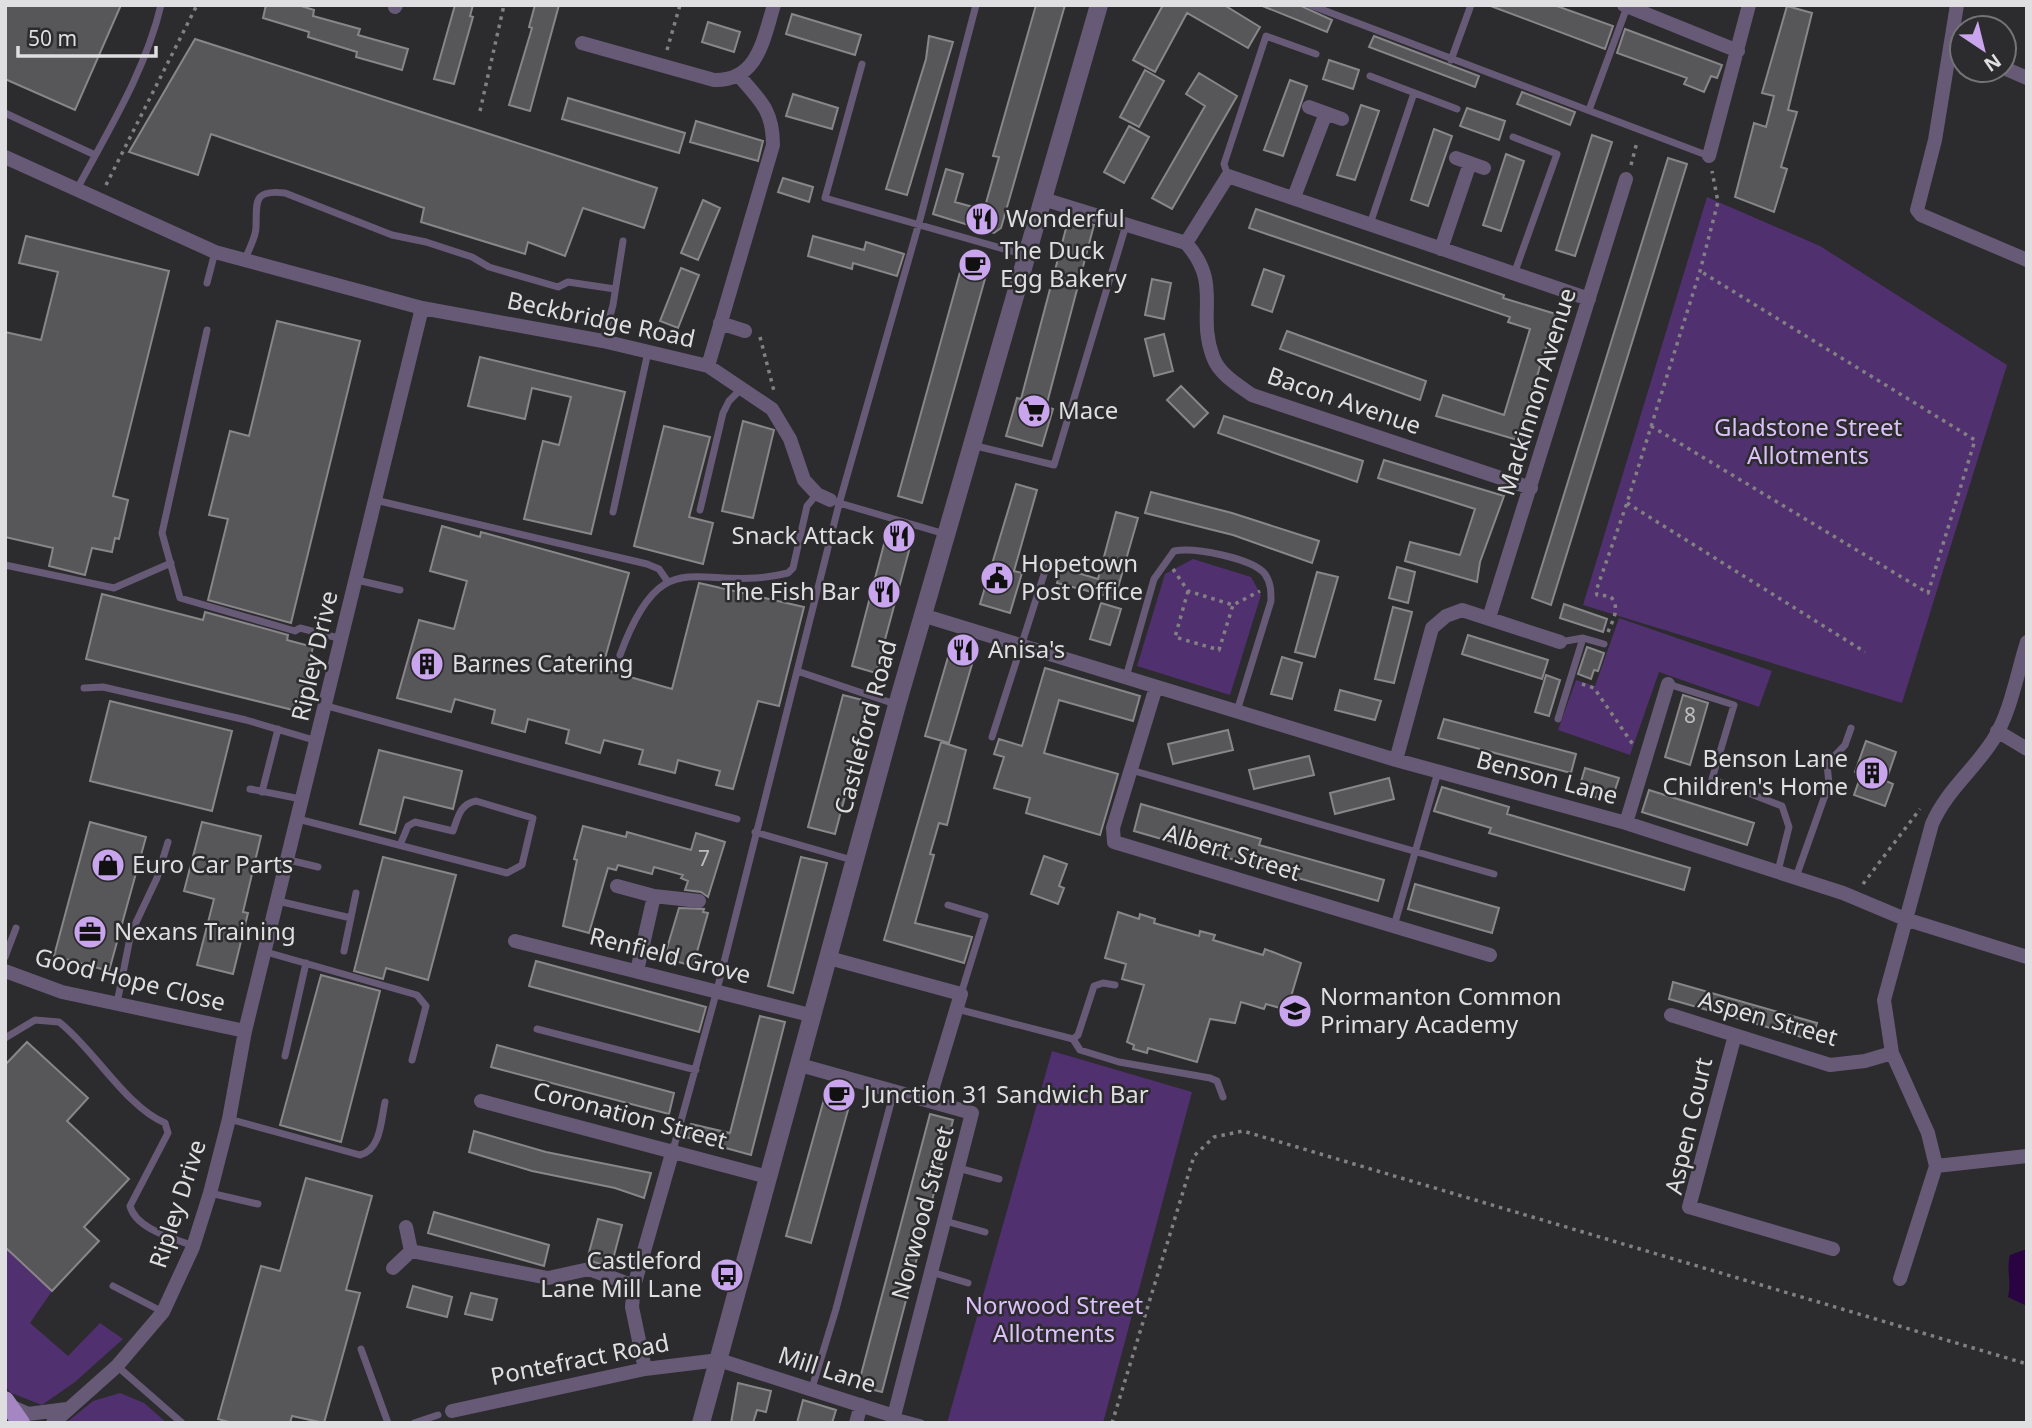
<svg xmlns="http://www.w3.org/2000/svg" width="2032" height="1428" font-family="'Noto Sans',sans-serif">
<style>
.green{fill:#51306f}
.water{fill:#290342}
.building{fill:#575659;stroke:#888689;stroke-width:2}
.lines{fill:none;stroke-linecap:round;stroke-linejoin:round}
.path{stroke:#818082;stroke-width:3.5;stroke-dasharray:3.5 5;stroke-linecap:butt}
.service{stroke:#675a77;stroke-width:7}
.minor{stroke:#675a77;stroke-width:14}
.tertiary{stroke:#675a77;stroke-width:18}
.primary{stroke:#a386c2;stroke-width:18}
.labels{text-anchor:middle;stroke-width:5;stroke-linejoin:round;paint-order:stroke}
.number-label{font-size:21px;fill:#bdbcbe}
.poi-label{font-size:24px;fill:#dfdee0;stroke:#2c2b2d;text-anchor:start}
.street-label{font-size:24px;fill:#dfdee0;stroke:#2c2b2d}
.park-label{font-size:24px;fill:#dbc0f9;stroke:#2c2b2d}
</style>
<rect width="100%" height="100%" fill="#2c2b2d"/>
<path class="green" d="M1707,197L1820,246L2007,365L1902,703L1583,605Z
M1193,559L1251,577L1261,595L1230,695L1137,666L1165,574Z
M1619,618L1772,671L1759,707L1659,672L1630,755L1558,730L1576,680L1595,686Z
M1052,1051L1192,1092L1103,1423H947Z
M5,1247L52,1291L30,1323L68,1356L100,1323L123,1339L75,1382L42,1405L11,1393L5,1386Z
M120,1393L144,1403L167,1423H66L93,1401Z"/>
<path class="water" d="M2027,1249V1306L2008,1297C2012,1281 2006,1271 2010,1255Z"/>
<path class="building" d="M5,5H121L75,110L5,79Z
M266,5H298L314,10L313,16L360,29L358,35L408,49L402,70L356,57L357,52L308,37L309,32L263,18Z
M455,5H473L470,16L473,17L454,84L434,79Z
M535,5H559L530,111L509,105L532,28L529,27Z
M1036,5H1065L1001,228L994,233L933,214L946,169L963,174L955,202L984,210L999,157L993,156Z
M1163,5H1224L1260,27L1248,48L1187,13L1155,72L1133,60Z
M1260,5H1299L1332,20L1327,32Z
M1488,5H1554L1613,26L1605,49Z
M1787,6L1812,13L1788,110L1797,112L1781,167L1787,169L1774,212L1735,197L1754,123L1766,127L1774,96L1762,93Z
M792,14L861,35L855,55L786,34Z
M708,22L740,32L734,52L702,42Z
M1625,29L1722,65L1717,78L1711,76L1704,92L1684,84L1687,78L1617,53Z
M929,36L953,42L907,195L886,189L926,59Z
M1374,36L1479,76L1475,87L1369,47Z
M195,39L657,188L644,228L583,208L565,256L528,242L525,254L421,222L424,208L211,134L198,175L129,152Z
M1329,60L1359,70L1353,89L1323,79Z
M1145,70L1164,81L1139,127L1120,117Z
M1199,73L1237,96L1172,209L1152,198L1205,106L1186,94Z
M1290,80L1307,86L1283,156L1264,150Z
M1522,92L1575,112L1570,125L1517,104Z
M793,94L838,108L832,129L786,116Z
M568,98L685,133L679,153L562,119Z
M1361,105L1379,111L1355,180L1337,175Z
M1467,108L1505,121L1499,140L1460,126Z
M696,121L763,141L758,161L690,142Z
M1129,126L1149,137L1124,183L1104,172Z
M1434,129L1452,136L1428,206L1411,200Z
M1592,135L1612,142L1575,256L1556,250Z
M1506,154L1524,161L1501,231L1483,225Z
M1668,158L1687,164L1551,605L1532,598Z
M783,178L813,187L809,202L778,192Z
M703,200L720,208L698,260L681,253Z
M1256,209L1504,295L1503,298L1559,315L1543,356L1524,421L1527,422L1521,441L1436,416L1443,395L1504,415L1530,329L1508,322L1510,317L1249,228Z
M1069,217L1094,225L1046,407L1053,409L1042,446L1006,436L1017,398L1021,399Z
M26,236L169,271L113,496L128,500L119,539L115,538L112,552L92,548L85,575L49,566L53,548L5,537V332L41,340L58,272L19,263Z
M813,236L864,250L866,242L904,254L897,276L853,263L852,269L808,256Z
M965,254L990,261L922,503L898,496Z
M681,268L699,275L678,328L660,321Z
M1264,269L1284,276L1272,312L1252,305Z
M1152,279L1171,283L1164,319L1145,315Z
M277,321L360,341L291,623L208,600L228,519L209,515L230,431L249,436Z
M1287,331L1426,381L1420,400L1280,349Z
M1164,334L1173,371L1154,376L1145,339Z
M480,357L625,392L591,534L524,519L543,441L559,445L571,397L532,388L525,419L468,406Z
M1181,386L1208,413L1194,427L1167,400Z
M1224,416L1363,461L1357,482L1218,433Z
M743,421L774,430L753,518L722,511Z
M664,426L710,437L689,517L713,523L703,564L634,546Z
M1384,460L1504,496L1480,562L1477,582L1405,561L1410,542L1460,555L1475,509L1378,478Z
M1016,484L1037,490L1014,571L1022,573L1010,613L980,604Z
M1151,492L1232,513L1319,541L1312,563L1233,535L1145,513Z
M1116,512L1138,518L1115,598L1057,583L1061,568L1098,579Z
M889,525L914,532L876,673L852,666Z
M442,526L480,537L481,532L629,573L602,669L672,689L699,583L804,607L779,706L758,701L733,789L716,785L720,771L700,766L678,760L675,773L639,764L643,750L604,740L600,753L566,743L569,730L528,719L525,732L492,723L495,710L455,699L451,712L397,698L419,620L454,629L467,581L430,571Z
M1397,567L1415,572L1408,603L1389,598Z
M1317,572L1338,577L1315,657L1295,652Z
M102,594L203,620L205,612L288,635L287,640L313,647L297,711L86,659Z
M1101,603L1121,609L1110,645L1090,639Z
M1564,604L1607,619L1603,632L1560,618Z
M1393,607L1412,612L1394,683L1375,679Z
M1468,635L1548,660L1542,679L1462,654Z
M953,640L977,647L949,743L925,736Z
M1587,647L1604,653L1598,671L1594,670L1591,679L1578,674Z
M1282,657L1302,663L1292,699L1271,694Z
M1045,668L1140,696L1133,721L1059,700L1044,753L1118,774L1100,835L1026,813L1030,798L994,788L1004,757L994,754L999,739L1022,746Z
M1546,675L1560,680L1549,716L1535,712Z
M1340,690L1381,701L1375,720L1335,710Z
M843,695L870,702L835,834L808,827Z
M1683,695L1708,703L1690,765L1665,757Z
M110,701L232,731L212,811L90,781Z
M1444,719L1576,754L1571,773L1438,738Z
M1228,730L1233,750L1173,764L1168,744Z
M1866,741L1896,752L1886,781L1893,784L1885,806L1854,795L1861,775L1855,772Z
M941,742L966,750L947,825L939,823L930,854L934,855L915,923L972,937L964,963L884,940Z
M379,750L462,771L453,809L404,797L395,833L360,824Z
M1309,756L1314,775L1254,789L1249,770Z
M1585,768L1619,778L1611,802L1578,792Z
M1389,778L1394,799L1335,814L1330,793Z
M1442,787L1509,807L1507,814L1690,868L1684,890L1489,833L1491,828L1434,811Z
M1649,790L1754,823L1747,845L1642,812Z
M1141,804L1261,839L1259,845L1384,880L1378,901L1134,831Z
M90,822L146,837L109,971L54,956Z
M202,822L261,836L243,912L248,913L233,974L197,965L214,899L184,891Z
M583,826L626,837L627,832L691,850L696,833L725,842L708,897L701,892L685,890L688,881L681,878L683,875L654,867L652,874L618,865L616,870L608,868L589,933L563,926L577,860L574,859Z
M1044,856L1067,864L1059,886L1064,888L1058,904L1031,894Z
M383,857L456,875L428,980L386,968L383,979L354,971Z
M801,857L827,863L793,993L768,986Z
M1415,884L1499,908L1492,933L1408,909Z
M679,908L704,909L703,912L708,913L693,966L664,958Z
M1118,912L1139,919L1140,914L1155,919L1154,923L1199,936L1200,931L1215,935L1213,940L1263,955L1265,949L1301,963L1287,1010L1266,1004L1264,1009L1241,1002L1235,1023L1210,1019L1197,1062L1148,1048L1147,1053L1133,1049L1134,1045L1127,1042L1144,985L1122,979L1126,964L1105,958Z
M536,961L706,1007L699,1032L529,986Z
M321,975L380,991L341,1142L280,1125Z
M1673,982L1817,1023L1812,1040L1669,999Z
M760,1016L785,1022L751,1155L686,1137L691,1124L730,1133Z
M27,1042L88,1098L67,1121L129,1179L84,1227L99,1241L52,1291L5,1247V1065Z
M497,1045L674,1093L669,1114L491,1067Z
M828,1085L853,1092L811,1243L786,1236Z
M930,1114L953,1120L882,1392L858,1386Z
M474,1131L546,1152L651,1173L644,1198L615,1188L532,1171L469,1152Z
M306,1178L372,1196L346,1290L360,1293L324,1423L292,1416L290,1423H232L218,1419L261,1266L280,1271Z
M434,1212L549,1245L544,1266L428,1233Z
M598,1219L622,1225L611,1267L587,1260Z
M413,1286L452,1297L447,1317L407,1307Z
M471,1293L497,1299L492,1320L465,1314Z
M738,1383L771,1391L766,1412L757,1410L753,1423H731Z
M803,1400L836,1410L832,1423H797Z"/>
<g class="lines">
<path class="path" d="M667,50L680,5
M480,111L504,5
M1631,165L1637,142
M106,185L197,5
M760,337L774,391
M1651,426L1928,593L1975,440L1700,271
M1627,503L1865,652
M1173,569L1188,591L1233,605L1260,591
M1188,591L1175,637L1219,650L1233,605
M1608,632C1613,620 1621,607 1610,596L1597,595L1596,591L1627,503L1700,271L1718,202L1712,171
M1582,684L1594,688L1634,746
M1863,884L1920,809
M1112,1423L1194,1156L1214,1137L1243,1131L2027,1364"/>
<path class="service" d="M1310,5L1709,156
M1451,60L1471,5
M862,64L825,198L1025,255
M1370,76L1457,109
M1589,110L1627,7
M5,113L95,155
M1513,137L1557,154L1514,274
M1228,176L1224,164L1266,36L1316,54
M77,189C109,129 145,72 161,5
M1370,224L1414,93
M245,260C248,250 256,238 256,227C257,203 252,189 285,193L392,235L426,242L472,257L489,267L558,287L568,282L615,289
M207,283L215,252
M207,330L162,533L180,598L295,631L300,628L342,639
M603,341L613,305L623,241
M972,445L1054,465L1126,225
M375,500L647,564L659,569L668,582
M836,502L945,534
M700,510L723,413L729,401L741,389
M613,512L648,352
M5,565L114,588L171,563
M357,580L400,590
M1560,642L1583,638L1604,644
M620,655C664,535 698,595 788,573L793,568L807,506L817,494
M797,671L895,704
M1126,677L1154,579L1174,551C1194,547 1252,558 1265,574C1271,583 1271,591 1271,601L1237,711
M1668,684L1734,705L1712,779L1782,806L1789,827L1778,871
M84,688L103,687L246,720L317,741
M327,706L737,819
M1558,719L1583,638
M992,737L1046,568
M1131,770L1494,874
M250,789L301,799
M262,792L278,729
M298,819L507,873L522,865L533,818L476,801C460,804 458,817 453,831L415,822L408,826L400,845
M755,832L852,860
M289,860L318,867
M1796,877L1829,784L1827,764L1845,745L1851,728
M278,901L351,918
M948,905L985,916L961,994
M1394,926L1438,772
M344,951L356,893
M266,952L417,995L426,1006L412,1060
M5,957L16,928
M117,1003L131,933L157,878L168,842
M957,1009L1073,1039L1078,1035L1094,986L1103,983L1115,985
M537,1029L696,1070
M5,1038L35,1020L59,1022C93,1048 126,1107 165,1123L168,1133L130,1206C136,1229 173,1238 193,1246
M1073,1039L1080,1050L1119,1062L1210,1078L1217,1081L1223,1097
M285,1056L306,963
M229,1119L360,1155C381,1150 381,1120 385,1102
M673,1150L717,990L839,504L919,223L976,5
M958,1168L999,1179
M210,1193L258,1204
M945,1221L985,1232
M931,1272L968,1283
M113,1286L163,1312
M361,1349L388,1423
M117,1366L182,1423
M812,1388L836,1309L894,1091
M894,1416L921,1423
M414,1423L438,1415"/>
<path class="minor" d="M1624,5L1738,51
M1957,5L1935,140L1917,210L1921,215L2027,260
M395,7L396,5
M582,43L714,80C758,81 763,40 774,5
M2004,68L2027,78
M1309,107L1342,119
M1709,156L1749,5
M5,157L215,252L422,308L245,1031L229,1119L210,1193L193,1247L163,1312L117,1366L53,1423
M1456,158L1484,168
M1294,197L1326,113
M1043,199L1186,243C1223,285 1196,312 1213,357C1219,374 1238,385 1252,395L1531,488
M1186,243L1228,176L1589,299
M1441,249L1470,163
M422,308L603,341L708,366L772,409L790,439L804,480L817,494L830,500
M720,323L745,331
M708,366L773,145C773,111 761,101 739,76
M922,615L1396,760L1626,823L1843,893L1905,919L2027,957
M1489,618L1626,179
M1156,687L1113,828L1114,842L1490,955
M1997,731L2027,749
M1396,760L1432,628L1446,616L1462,610L1560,642
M1626,823L1668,684
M617,886L654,896L699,901
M515,941L814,1016
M829,958L961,994L929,1100
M5,971L62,992L245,1031
M637,971L654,896
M1671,1015L1830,1065L1865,1061L1892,1053
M1735,1035L1689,1207L1833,1249
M481,1101L768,1177
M1936,1166L2027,1156
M411,1251L548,1278L589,1269L634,1286
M393,1268L411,1251L406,1227
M1900,1279L1936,1166L1928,1133L1892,1053L1884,1000L1932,824C1946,791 1974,770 1993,740C2011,712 2017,673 2027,642
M645,1369L632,1307L634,1286L673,1150
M10,1406L28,1414L67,1409
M452,1411L645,1369L719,1360L894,1416L972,1113L800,1065
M856,1423L861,1405"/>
<path class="tertiary" d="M701,1423L897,705L1099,5"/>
<path class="primary" d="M5,1400L21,1423"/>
</g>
<defs>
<symbol id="restaurant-disc" viewBox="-11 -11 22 22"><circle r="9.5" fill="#c9a5ee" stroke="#2c2b2d"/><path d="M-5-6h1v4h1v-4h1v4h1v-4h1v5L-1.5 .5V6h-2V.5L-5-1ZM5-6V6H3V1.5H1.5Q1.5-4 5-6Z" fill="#111"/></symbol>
<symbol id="cafe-disc" viewBox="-11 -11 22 22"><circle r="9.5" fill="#c9a5ee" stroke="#2c2b2d"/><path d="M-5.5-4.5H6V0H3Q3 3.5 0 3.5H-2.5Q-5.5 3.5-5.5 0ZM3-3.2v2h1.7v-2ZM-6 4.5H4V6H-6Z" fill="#111"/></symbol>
<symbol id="supermarket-disc" viewBox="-11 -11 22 22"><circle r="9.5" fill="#c9a5ee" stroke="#2c2b2d"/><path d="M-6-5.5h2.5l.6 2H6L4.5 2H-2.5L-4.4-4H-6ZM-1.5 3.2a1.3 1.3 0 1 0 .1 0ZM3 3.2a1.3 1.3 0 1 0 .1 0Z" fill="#111"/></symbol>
<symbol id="civic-disc" viewBox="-11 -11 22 22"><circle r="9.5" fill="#c9a5ee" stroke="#2c2b2d"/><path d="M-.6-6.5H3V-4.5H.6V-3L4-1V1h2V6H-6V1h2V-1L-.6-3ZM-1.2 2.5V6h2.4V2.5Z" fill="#111"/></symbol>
<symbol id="building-disc" viewBox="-11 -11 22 22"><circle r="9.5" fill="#c9a5ee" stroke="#2c2b2d"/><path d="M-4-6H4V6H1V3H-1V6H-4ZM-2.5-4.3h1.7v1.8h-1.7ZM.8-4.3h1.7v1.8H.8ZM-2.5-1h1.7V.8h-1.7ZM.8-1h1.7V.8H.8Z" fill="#111"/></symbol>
<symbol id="shop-disc" viewBox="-11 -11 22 22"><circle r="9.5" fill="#c9a5ee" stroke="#2c2b2d"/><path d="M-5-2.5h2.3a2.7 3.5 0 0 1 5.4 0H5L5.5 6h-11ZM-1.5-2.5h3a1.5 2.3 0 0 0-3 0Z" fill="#111"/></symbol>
<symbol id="office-disc" viewBox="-11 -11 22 22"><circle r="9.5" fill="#c9a5ee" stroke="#2c2b2d"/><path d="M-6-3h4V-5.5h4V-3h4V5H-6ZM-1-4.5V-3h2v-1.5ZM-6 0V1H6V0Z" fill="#111"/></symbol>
<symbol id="school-disc" viewBox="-11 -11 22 22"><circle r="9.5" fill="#c9a5ee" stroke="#2c2b2d"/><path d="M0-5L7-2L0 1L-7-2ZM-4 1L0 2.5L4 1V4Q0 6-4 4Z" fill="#111"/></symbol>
<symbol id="bus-disc" viewBox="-11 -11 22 22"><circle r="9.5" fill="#c9a5ee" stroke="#2c2b2d"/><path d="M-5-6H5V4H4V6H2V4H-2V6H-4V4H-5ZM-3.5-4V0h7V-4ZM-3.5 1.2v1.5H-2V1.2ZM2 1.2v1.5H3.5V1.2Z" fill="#111"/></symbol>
</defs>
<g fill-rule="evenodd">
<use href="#restaurant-disc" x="963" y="200" width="38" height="38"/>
<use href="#cafe-disc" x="956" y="246" width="38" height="38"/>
<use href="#supermarket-disc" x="1015" y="392" width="38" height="38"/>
<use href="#restaurant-disc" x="880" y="517" width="38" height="38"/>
<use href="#civic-disc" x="978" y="559" width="38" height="38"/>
<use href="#restaurant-disc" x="865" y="573" width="38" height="38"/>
<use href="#restaurant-disc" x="944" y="631" width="38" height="38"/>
<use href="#building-disc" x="408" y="645" width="38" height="38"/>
<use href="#building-disc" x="1853" y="754" width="38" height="38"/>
<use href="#shop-disc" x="89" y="846" width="38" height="38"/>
<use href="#office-disc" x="71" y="913" width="38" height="38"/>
<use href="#school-disc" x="1276" y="992" width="38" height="38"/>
<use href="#cafe-disc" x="820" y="1076" width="38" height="38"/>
<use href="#bus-disc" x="708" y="1256" width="38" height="38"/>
</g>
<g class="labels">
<g class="number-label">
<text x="1690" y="723">8</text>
<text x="704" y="866">7</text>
</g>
<g class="poi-label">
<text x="1006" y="227">Wonderful</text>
<text x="1000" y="259">The Duck<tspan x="1000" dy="28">Egg Bakery</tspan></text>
<text x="1058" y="419">Mace</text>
<text x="874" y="544" text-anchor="end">Snack Attack</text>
<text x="1021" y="572">Hopetown<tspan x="1021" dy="28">Post Office</tspan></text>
<text x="860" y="600" text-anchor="end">The Fish Bar</text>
<text x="988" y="658">Anisa's</text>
<text x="452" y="672">Barnes Catering</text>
<text x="1848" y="767" text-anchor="end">Benson Lane<tspan x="1848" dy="28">Children's Home</tspan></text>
<text x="132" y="873">Euro Car Parts</text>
<text x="114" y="940">Nexans Training</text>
<text x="1320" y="1005">Normanton Common<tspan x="1320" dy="28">Primary Academy</tspan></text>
<text x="864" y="1103">Junction 31 Sandwich Bar</text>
<text x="702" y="1269" text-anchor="end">Castleford<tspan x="702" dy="28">Lane Mill Lane</tspan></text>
</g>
<g class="street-label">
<text transform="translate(601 320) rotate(12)" y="8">Beckbridge Road</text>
<text transform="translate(1537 392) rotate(-73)" y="8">Mackinnon Avenue</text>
<text transform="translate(1344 401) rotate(19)" y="8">Bacon Avenue</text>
<text transform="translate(315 656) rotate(-77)" y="8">Ripley Drive</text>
<text transform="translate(866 727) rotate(-75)" y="8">Castleford Road</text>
<text transform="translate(1547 778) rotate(15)" y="8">Benson Lane</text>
<text transform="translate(1232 853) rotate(17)" y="8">Albert Street</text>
<text transform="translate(670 956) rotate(14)" y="8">Renfield Grove</text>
<text transform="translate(130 980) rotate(14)" y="8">Good Hope Close</text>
<text transform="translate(1768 1019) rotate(16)" y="8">Aspen Street</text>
<text transform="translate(630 1116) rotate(15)" y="8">Coronation Street</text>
<text transform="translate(1689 1126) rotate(-77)" y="8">Aspen Court</text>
<text transform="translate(178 1204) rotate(-72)" y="8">Ripley Drive</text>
<text transform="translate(923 1213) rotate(-75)" y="8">Norwood Street</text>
<text transform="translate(580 1360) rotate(-11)" y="8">Pontefract Road</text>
<text transform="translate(827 1370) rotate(18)" y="8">Mill Lane</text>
</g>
<g class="park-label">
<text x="1808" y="436">Gladstone Street<tspan x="1808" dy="28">Allotments</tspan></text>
<text x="1054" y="1314">Norwood Street<tspan x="1054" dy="28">Allotments</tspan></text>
</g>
</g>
<rect width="2032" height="1428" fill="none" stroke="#dfdee0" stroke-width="14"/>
<g transform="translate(1983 49) rotate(145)"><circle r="33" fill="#2c2b2d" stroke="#747375" stroke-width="2"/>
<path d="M0-5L12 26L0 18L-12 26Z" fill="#c9a5ee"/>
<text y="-10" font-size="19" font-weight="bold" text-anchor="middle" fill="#dfdee0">N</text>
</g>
<path d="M18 46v10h138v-10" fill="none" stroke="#dfdee0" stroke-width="3.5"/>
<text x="28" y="46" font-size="21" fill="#dfdee0" stroke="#2c2b2d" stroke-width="5" paint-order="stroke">50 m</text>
</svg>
